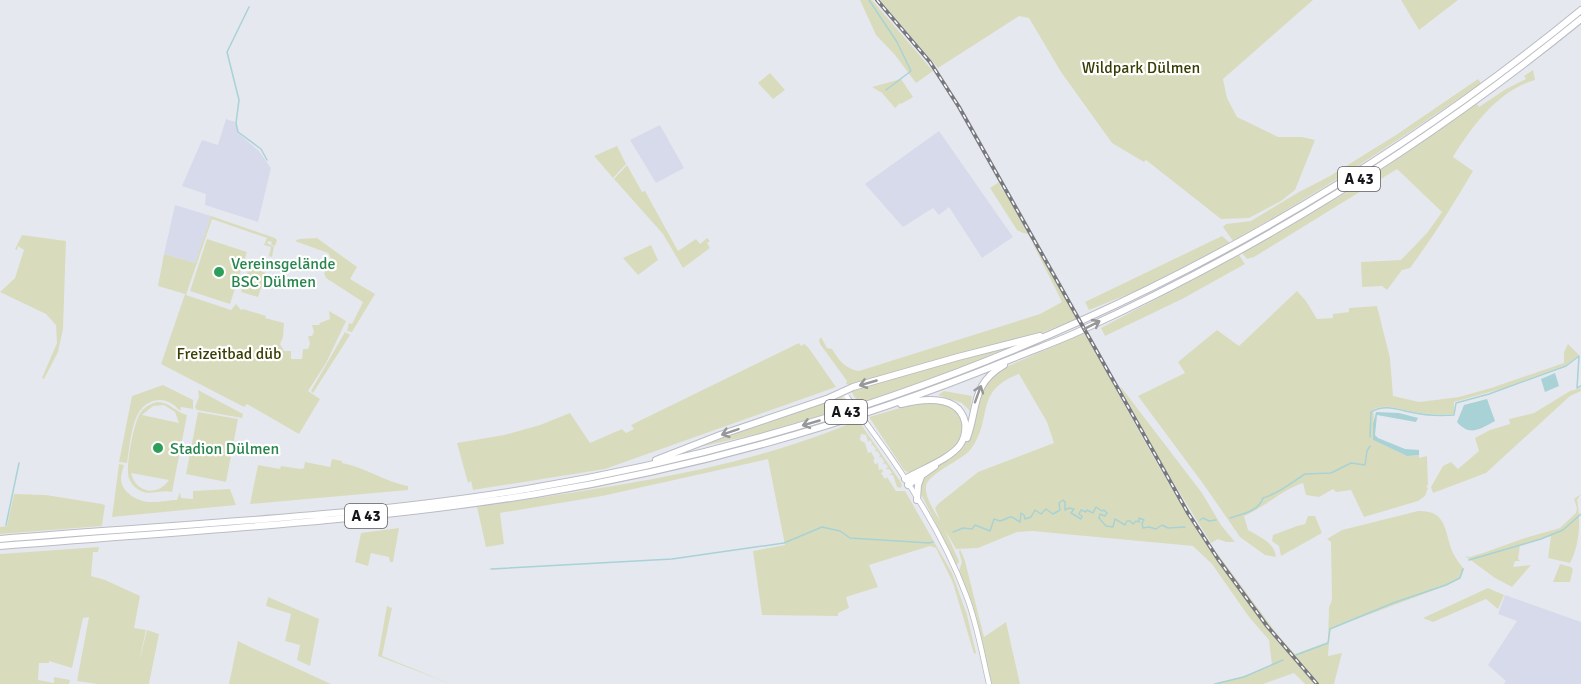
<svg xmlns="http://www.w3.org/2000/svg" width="1581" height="684" font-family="Signika,sans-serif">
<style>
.built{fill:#d7daea}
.green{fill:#d9dcbc;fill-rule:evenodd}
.water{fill:#a8d2d5}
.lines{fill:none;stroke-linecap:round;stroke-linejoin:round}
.stream{stroke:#a8d2d5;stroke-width:1.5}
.secondary-casing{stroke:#babcc4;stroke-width:6}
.motorway-casing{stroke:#babcc4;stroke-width:8}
.secondary{stroke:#fff;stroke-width:4.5}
.motorway{stroke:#fff;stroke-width:6}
.rail-casing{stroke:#78797f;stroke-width:4}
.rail{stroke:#fff;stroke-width:1.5;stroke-dasharray:4.5;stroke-linecap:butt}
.secondary-bridge-casing{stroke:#babcc4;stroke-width:6;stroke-linecap:butt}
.secondary-bridge{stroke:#fff;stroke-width:4.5}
.oneway{stroke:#969798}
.leisure-dot{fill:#2e9e5b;stroke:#fff;stroke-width:2}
.labels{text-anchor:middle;stroke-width:4.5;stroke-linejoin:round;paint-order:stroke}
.shield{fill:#fff;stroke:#5c5d5f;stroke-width:1.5}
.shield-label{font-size:15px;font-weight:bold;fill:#16171a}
.park-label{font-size:16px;fill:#3b3e04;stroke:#fff}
.leisure-label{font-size:16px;fill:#27864d;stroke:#fff;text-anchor:start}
</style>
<rect width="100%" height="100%" fill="#e6e8f0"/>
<path class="built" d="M226,119L235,122L238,133L259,151L271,168L258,222L205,205L206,194L182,186L202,140L218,145Z
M660,125L684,168L656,183L630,140Z
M939,131L1013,237L982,258L949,207L939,215L933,208L903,227L865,184Z
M175,205L211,216L195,263L164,254Z
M1505,595L1581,622V684H1504L1506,681L1488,665L1517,621L1498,614Z"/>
<path class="green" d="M860,0H872L933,71L916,83L895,55L876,35Z
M880,0H1313L1223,79L1227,98L1237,117L1278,137H1302L1315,140L1295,190L1281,201L1249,218L1221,219L1146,160L1144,162L1112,143L1061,72L1029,18L1019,16L938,68Z
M1401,0H1458L1419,30Z
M1533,70L1535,80C1499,90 1472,126 1453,157L1473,171C1453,205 1433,237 1410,268L1402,270L1387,290L1382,286L1362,287L1361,262L1401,260L1427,233L1442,212L1397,169L1254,257L1247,259L1242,253L1361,184L1477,104L1479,107L1506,89L1526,79L1524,76Z
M770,73L785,90L773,99L758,83Z
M901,79L913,97L901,104L900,103L895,108L882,93L872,87Z
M1478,79L1481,83C1400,140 1318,193 1233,241L1223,227L1226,224L1251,221L1299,192L1330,176L1396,135Z
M617,146L626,164L613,178L594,156Z
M627,165L642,192L645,191L678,251L696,239L700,244L707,238L710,241L707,243L710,248L683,268L663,234L614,179Z
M999,182L1001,188L1007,195L1028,234L1023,233L1017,230L990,188Z
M211,216L275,238L277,240L275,246L271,245L272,242L268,241L267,243L274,247L272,257L269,256L271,247L264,245L267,238L212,219L186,295L231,310L236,304L241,310L243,309L266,316L265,318L284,323L283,337L280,344L284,351H291V359H302L303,349H308L310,344L308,336H312L314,332L312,325H319L320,323L330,319L329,311L346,321L326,363L308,391L320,399L299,434L247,404L244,407L161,364L185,294L158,286L164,254L195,263Z
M22,235L66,241L63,329L58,352L44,379L42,378L57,343L56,325L46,314L0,292L15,278L24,250L18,246L17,250L15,249Z
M1222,236L1230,243L1141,289L1089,310L1085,302Z
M317,238L357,267L350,279L375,294L352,332L347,331L349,323L352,324L363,302L326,278L324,273C329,267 334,260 328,253L295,241L299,239Z
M207,239L247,252L230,304L190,291Z
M1035,243L1077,319L1031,337L852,385L846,384L847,381L820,344L819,340L821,337L827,348L832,349C839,360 845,369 859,371L1040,314L1062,302L1033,244Z
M651,245L658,260L638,275L623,258Z
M1239,255L1245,264L1182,299L1105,336L1101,328Z
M249,267L266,273L258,297L241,292Z
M1297,291L1306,301L1317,319L1333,318V314L1349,312V308L1377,306L1390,358L1393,396L1419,402L1459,397L1491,388L1564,363V352L1568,344L1579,355L1566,365L1504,388L1454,402V413L1453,414C1439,415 1422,414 1409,411C1396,408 1383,403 1371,411L1374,413L1373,440L1407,456L1419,455V458L1427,456L1428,485L1426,486L1428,488L1425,496L1418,501L1364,517L1351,490L1336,492L1333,489L1319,497L1306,495L1303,483C1282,490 1265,507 1244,516L1248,530C1260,537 1275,543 1276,557L1265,555L1240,537L1204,485L1138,396L1185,373L1178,362L1217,330L1239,346Z
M345,332L350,335L313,393L311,391Z
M1084,333C1128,408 1166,486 1215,557L1217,553L1277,634L1295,654L1328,642L1329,607L1332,600L1331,542L1327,539L1342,530L1418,511C1448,510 1444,532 1453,553C1456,559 1460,564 1464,569L1460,578L1445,586L1330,629L1328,656L1342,653L1334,684H1305L1294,673L1263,684H1212L1244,676L1272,665L1269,640L1249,617L1212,564L1193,546L1032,531L1017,532L978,548L956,549L945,530L959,561L958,564H956L921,494L922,479L963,448L972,430L982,387L1001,369ZM1019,374L1047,422L1054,443L978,472L938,504L935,508L940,521C935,512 925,498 926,487C926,474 963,460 971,449C994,418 973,391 1019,374Z
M799,343L801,346L804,344L808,347L836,387L605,469L473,490L471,481L468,483L457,443L504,435L540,425L570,413L590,443L622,429L626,433L634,429L631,425Z
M1017,344L952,371L859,404L851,391L976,353Z
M163,385L193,400V409L181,407L180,411C174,404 168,400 159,400C131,401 131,442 127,463L119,462L132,396Z
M1121,387L1202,493L1221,525L1235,542H1226L1218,539L1211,543L1168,474L1120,388Z
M1581,388V391L1570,396L1486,473L1433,493L1431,487L1443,466L1451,462L1458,469L1479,451L1475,438L1490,430L1510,424L1509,419L1534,413L1570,391Z
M198,390L243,414L242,418L197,410L195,407L199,397Z
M944,391L972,396L970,411L962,403L938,395Z
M842,397L849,407L762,433L699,447L764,423Z
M924,401C931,402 940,402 947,404C953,406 958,412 961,417C973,445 931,467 909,473L904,470L869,417Z
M157,402C170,402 175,412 187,415L172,492C159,489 148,498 136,488C131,484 128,478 128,472C127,461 134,420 141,412C145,406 151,404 157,402ZM164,405L175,412L179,423L142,415L153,406ZM131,473L169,480C157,497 136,493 131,473Z
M198,412L238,419L226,482L186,474Z
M858,420L900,481L902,485L901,488L897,487L893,475H889L892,473L889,469H885L888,467L885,463L883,465L884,461L881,457L879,458L880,455L877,451L875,452L876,449L873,445L871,446L872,443L870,440L868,442L866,435L861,434L860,440L865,443L868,453L871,452L875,459L873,460L875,464L878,463L879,470L882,469L883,472L881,473L885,479L887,477L896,491H905L952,573L967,615L976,653L974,654L953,583L936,548L930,546L869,565L878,587L846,597L849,608L838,613V616L762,615L753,551L785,545L768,459L602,496L500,513L504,544L486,547L477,507C605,487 738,472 858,420Z
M332,459L342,461V463C365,467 385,482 408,486V490L250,504L258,465L280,469L281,466L301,469L304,468L305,462L330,467Z
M119,464L124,465C123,469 121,474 121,479C122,494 140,503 154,502C162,502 168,500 177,500L180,492L181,498L193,499V491L230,489L236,505L112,517Z
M14,494L46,495L102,504L105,505L102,526L0,534V527L7,526Z
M1581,494L1577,500C1581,519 1580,545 1570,563L1548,558L1551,536L1520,545L1518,559L1520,561H1515L1513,567L1531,565L1512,587L1495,578L1465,556L1470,557L1486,552L1525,538L1560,528L1576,513L1577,508L1574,499Z
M1308,516H1315L1322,533L1281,556L1279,546L1272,541L1273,535L1297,526L1305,524Z
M399,528L393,562H390L389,557L371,553L368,566L355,562L361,533Z
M99,547L98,552H93L91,576L105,580L140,596L134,628L146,630L139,662L147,630L159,634L149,684H98L77,681L89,617L83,618L72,668L49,661V663H39L38,680L54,683V677L70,680L69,684H0V554Z
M960,549L965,561L984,637L1006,622L1020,684H991L982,645L959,571L962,562L959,552Z
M1560,564L1571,567L1573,569L1570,582H1553Z
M1488,588L1504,595L1498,609L1486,599L1433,622L1423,618Z
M268,597L319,619L310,666L297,660L300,645L285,641L291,614L266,606Z
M387,606L392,608L382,656L451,684L378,656Z
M238,641L248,646L331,684H229Z"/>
<path class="water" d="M1555,373L1559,386L1545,392L1541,379Z
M1487,399L1495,421C1480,429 1470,437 1457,422L1464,405Z
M1376,412L1399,413L1418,418L1416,422L1377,415L1375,435L1378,438L1405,449L1419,450V455L1407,456L1373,440V424Z"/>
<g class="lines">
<path class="stream" d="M869,0L897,42L911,71L886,90
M249,7L227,52L239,100L236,123L238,132L261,149L267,160
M1370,437L1371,412C1384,404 1396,409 1410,412C1423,415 1441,416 1454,415L1456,403L1489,394L1566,366L1579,356L1577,388L1581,386
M1230,518C1242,514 1259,511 1263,498C1278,494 1292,482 1305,474L1331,473L1351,463L1365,465L1367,451L1370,446
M1200,520L1203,518L1209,521L1216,520
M6,525L19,463
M953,532L963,528L972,529L975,525L990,531L994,519L1000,521C1013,517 1007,514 1020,522L1021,513L1024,515L1025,519L1031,517L1035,510L1041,514L1046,509L1053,514L1060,510L1059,503L1063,500L1065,502V510L1069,508L1074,509L1071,513L1081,519L1082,516L1079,514L1081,510L1086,512L1087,510L1093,513L1096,507L1102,511L1104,510L1107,513L1105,516L1100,514L1099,518L1106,526L1113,527L1115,519L1125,525L1127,521H1130L1133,524L1136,521L1139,522V518L1144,520L1142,523L1143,528L1149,527L1156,529L1162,525L1168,528L1185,527
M1469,560L1541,539L1563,530L1581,514
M491,569L672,559L784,543L822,527L840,531L850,538L929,543L933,542
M1296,655L1328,643L1330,629L1393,603L1446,585L1460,578L1463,569
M1215,684L1244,677L1283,660"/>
<defs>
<path id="secondary" d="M872,431C909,481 944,536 966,595C977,623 982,654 989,684"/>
<path id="motorway" d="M901,404C922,399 958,393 965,422C966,430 965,438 960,445C950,459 920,470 905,479
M967,438C978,408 971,384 1004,365
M656,460L720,435L829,398L853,387L958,357L1040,336
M908,485L935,466
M917,500L918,485L921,477
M0,539C176,524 353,518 527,489C915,424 1278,259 1581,10
M0,546C179,531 358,523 536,494C699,467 858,422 1011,359C1035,349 1059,341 1082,330C1261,248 1429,143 1581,19"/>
</defs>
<use href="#secondary" class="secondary-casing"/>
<use href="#motorway" class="motorway-casing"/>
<use href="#secondary" class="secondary"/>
<use href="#motorway" class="motorway"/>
<defs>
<path id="rail" d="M877,0L930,62L959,107L1188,513L1218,559L1267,626L1317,684"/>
</defs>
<use href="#rail" class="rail-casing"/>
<use href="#rail" class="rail"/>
<defs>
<path id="secondary-bridge" d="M847,397L872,431"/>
</defs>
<use href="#secondary-bridge" class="secondary-bridge-casing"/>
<use href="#secondary-bridge" class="secondary-bridge"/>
</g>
<defs><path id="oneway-shaft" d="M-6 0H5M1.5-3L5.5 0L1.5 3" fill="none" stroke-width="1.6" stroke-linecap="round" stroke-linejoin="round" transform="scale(1.5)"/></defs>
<g class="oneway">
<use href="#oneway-shaft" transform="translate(1092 325) rotate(-27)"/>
<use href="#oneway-shaft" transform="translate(868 383) rotate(164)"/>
<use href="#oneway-shaft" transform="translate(978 394) rotate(-70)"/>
<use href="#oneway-shaft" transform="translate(811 423) rotate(164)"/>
<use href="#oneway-shaft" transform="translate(730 432) rotate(161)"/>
</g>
<g class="leisure-dot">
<circle cx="219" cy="272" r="6"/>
<circle cx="158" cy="448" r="6"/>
</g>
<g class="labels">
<g class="shield">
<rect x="1338" y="167" width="42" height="24" rx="4.5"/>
<rect x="825" y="400" width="42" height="24" rx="4.5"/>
<rect x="345" y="504" width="42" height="24" rx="4.5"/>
</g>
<g class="shield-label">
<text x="1359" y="184">A 43</text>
<text x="846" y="417">A 43</text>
<text x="366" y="521">A 43</text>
</g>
<g class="park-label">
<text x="1141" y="73">Wildpark Dülmen</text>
<text x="229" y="359">Freizeitbad düb</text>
</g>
<g class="leisure-label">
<text x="231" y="269">Vereinsgelände<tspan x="231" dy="18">BSC Dülmen</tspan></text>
<text x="170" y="454">Stadion Dülmen</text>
</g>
</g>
</svg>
